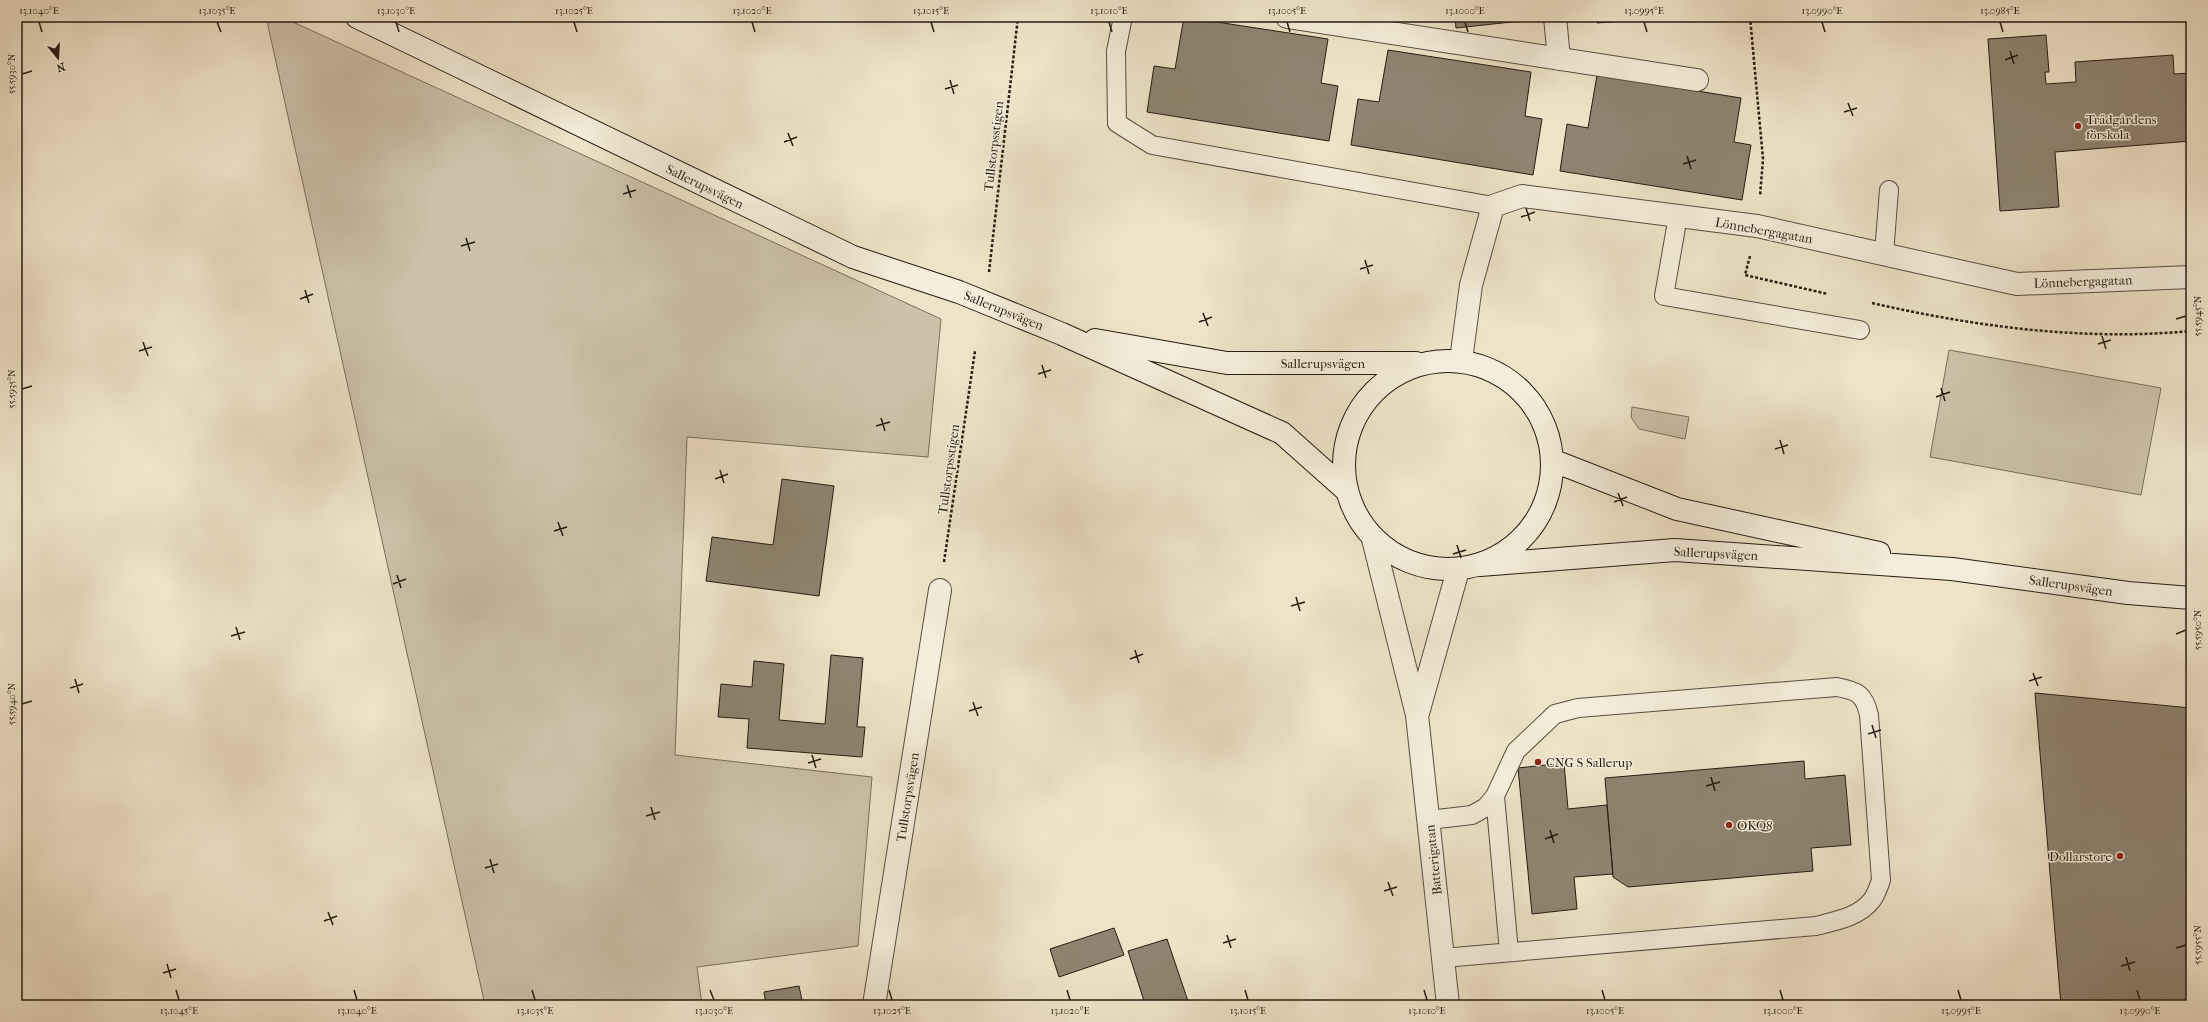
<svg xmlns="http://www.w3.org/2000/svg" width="2208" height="1022" font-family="'IM FELL French Canon',serif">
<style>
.green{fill:#ccc1a9;stroke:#786f5e}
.building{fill:#8e8471;stroke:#251d12}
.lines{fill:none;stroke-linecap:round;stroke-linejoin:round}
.service-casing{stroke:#574e40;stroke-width:20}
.minor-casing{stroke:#574e40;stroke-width:24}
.secondary-casing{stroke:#251d12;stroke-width:24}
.path{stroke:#251d12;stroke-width:2.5;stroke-dasharray:3 2;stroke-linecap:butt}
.service{stroke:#f4eddb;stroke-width:18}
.minor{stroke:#f4eddb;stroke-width:22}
.secondary{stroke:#f4eddb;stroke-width:22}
.ticks{fill:none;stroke:#251d12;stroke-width:1.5}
.poi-dot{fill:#8f2418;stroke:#f4eddb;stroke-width:1.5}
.labels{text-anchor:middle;stroke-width:3;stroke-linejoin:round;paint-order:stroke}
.poi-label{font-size:13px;fill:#251d12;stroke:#f4eddb;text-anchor:start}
.street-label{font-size:13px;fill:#251d12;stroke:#f4eddb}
.neatline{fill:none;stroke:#251d12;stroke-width:1.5}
.ticks-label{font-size:10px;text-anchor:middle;fill:#251d12}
</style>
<rect width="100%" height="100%" fill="#eee3c8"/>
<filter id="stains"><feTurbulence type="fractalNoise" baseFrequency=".005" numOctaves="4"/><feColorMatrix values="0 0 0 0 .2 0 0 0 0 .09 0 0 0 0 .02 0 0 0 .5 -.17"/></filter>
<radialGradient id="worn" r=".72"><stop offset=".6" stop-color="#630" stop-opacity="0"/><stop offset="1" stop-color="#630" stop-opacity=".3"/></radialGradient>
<path class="green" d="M266,17H282L941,319L928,457L687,437L675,755L872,777L858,946L697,967L702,1005H485Z
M1949,350L2161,388L2141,495L1930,457Z
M1632,407L1689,417L1685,439L1639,429L1631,417Z"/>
<path class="building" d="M1184,17L1328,39L1321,83L1338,86L1329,141L1147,112L1154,66L1175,69Z
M1455,17H1521V21L1456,28Z
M1597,17H1661V18L1597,23Z
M2046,35L2049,72H2045L2046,84L2076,82L2075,62L2173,55L2174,74L2191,73V141L2055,152L2059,207L2000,211L1988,39Z
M1388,50L1531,72L1525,116L1542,119L1533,175L1351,145L1358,99L1379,102Z
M1597,75L1741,98L1734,142L1751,145L1742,200L1560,171L1567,124L1588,128Z
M782,479L834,486L819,596L706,581L712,537L773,545Z
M831,655L863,658L857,727H865L862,757L747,748L749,719L718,717L721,684L752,687L754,661L784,664L779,720L825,724Z
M2035,693L2191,708V1005H2061Z
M1804,761L1805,779L1845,775L1851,845L1811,848L1813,871L1628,887L1613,877L1605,778Z
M1564,763L1568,809L1607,805L1613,874L1574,877L1577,909L1532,914L1518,768Z
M1114,928L1124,955L1059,977L1050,949Z
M1167,939L1189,1004L1142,1005L1145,1004L1128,951Z
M799,986L803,1005H766L764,992Z"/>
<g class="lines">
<defs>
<path id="service" d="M1123,17L1116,51L1117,123L1152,145L1493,206
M1678,216L1664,296L1860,330
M1884,254L1889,190
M1495,796L1509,952
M1429,820L1472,815L1486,807L1495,796L1516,751L1555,714L1578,708L1837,687C1858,691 1864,694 1869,715L1881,880C1879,886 1876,895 1872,900C1859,917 1836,921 1816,926L1443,958"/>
<path id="minor" d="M1287,17L1697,80
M1555,17L1559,59
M1461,360L1471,285L1493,206L1522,196L1757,226L2017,284L2191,277
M1373,539L1417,715L1448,1005
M1418,713L1458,570
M874,1005L940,590"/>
<path id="secondary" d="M357,17L853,257L959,292L1062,334L1282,433L1346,490
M1095,340L1227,363H1416
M1344 465a104 104 0 1 1 208 0a104 104 0 1 1-208 0Z
M1554,461L1677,509L1879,553
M1480,565L1675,550L1952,569L2128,593L2191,598"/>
</defs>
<use href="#service" class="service-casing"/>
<use href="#minor" class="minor-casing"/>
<use href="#secondary" class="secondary-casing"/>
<path class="path" d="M1750,17L1763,159L1760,196
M1750,256L1745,275L1828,294
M989,272L1018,17
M1872,303C1977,327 2084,341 2191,331
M944,562L975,351"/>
<use href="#service" class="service"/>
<use href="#minor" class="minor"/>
<use href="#secondary" class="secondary"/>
</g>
<path class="ticks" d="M39,22L42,32M217,22L221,32M396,22L399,32M574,22L577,32M752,22L755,32M931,22L934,32M1109,22L1112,32M1287,22L1290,32M1465,22L1468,32M1644,22L1647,32M1822,22L1825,32M2000,22L2003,32M2010,51L2014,64M2005,60L2018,55M22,74L32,71M950,80L954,94M945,89L958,85M1848,103L1853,116M1844,112L1857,108M788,133L793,146M784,142L797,137M1687,156L1691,169M1683,164L1696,160M627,185L631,198M623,194L636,190M1526,208L1530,221M1521,217L1535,212M466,238L470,251M461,246L475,242M1365,260L1369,274M1360,269L1373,265M305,290L309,303M300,299L313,294M1203,313L1208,326M2176,319L2186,316M1199,322L1212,317M2102,336L2106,349M143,342L148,356M2098,344L2111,340M139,351L152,347M1042,365L1046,378M1038,374L1051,370M1941,388L1945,401M22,389L32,386M1936,397L1950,392M881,418L885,431M876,426L890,422M1780,440L1784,454M1775,449L1788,445M720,470L724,483M715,479L728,474M1618,493L1623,506M1614,502L1627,497M558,522L563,536M554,531L567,527M1457,545L1461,558M1453,554L1466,550M397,575L401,588M393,584L406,579M1296,597L1300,611M1291,606L1305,602M236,627L240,640M2176,634L2186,630M231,636L245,632M1135,650L1139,663M1130,659L1143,654M2033,673L2038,686M75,679L79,693M2029,681L2042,677M70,688L83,684M973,702L978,716M22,704L32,701M969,711L982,707M1872,725L1876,738M1868,734L1881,730M812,755L816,768M808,763L821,759M1711,777L1715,791M1706,786L1720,782M651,807L655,820M646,816L660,812M1550,830L1554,843M1545,839L1558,834M490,859L494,873M485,868L498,864M1388,882L1393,896M1384,891L1397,887M328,912L333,925M324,921L337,916M1227,935L1231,948M1223,943L1236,939M2176,948L2186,945M2126,957L2130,971M167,964L171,978M2121,966L2135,962M163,973L176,969M176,990L179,1000M354,990L357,1000M532,990L535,1000M710,990L714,1000M889,990L892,1000M1067,990L1070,1000M1245,990L1248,1000M1424,990L1427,1000M1602,990L1605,1000M1780,990L1783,1000M1958,990L1961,1000M2137,990L2140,1000"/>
<g class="poi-dot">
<circle cx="2078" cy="126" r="4"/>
<circle cx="1538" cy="762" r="4"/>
<circle cx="1729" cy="825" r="4"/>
<circle cx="2120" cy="856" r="4"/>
</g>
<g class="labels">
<g class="poi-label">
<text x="2086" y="124">Trädgårdens<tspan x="2086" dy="15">förskola</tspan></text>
<text x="1546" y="767">CNG S Sallerup</text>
<text x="1737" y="830">OKQ8</text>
<text x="2112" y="861" text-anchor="end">Dollarstore</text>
</g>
<g class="street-label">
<text transform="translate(993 146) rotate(-83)" y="5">Tullstorpsstigen</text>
<text transform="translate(705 186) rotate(26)" y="5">Sallerupsvägen</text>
<text transform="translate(1764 230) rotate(10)" y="5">Lönnebergagatan</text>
<text transform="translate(2083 281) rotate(-2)" y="5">Lönnebergagatan</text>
<text transform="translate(1004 310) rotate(22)" y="5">Sallerupsvägen</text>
<text x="1323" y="368">Sallerupsvägen</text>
<text transform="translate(948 469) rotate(-82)" y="5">Tullstorpsstigen</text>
<text transform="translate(1716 553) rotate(3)" y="5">Sallerupsvägen</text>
<text transform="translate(2071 585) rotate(8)" y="5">Sallerupsvägen</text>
<text transform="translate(907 797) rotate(-81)" y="5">Tullstorpsvägen</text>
<text transform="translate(1433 860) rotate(-96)" y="5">Batterigatan</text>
</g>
</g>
<rect width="2208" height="1022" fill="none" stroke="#eee3c8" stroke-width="44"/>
<g transform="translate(58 58) rotate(162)" stroke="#f4eddb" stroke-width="3" paint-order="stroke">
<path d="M0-3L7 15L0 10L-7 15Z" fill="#251d12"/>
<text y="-6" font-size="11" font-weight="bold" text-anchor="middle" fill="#251d12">N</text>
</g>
<rect x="22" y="22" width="2164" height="978" class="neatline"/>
<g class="ticks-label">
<text x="39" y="14">13.1040°E</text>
<text x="217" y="14">13.1035°E</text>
<text x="396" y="14">13.1030°E</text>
<text x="574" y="14">13.1025°E</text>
<text x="752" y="14">13.1020°E</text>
<text x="931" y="14">13.1015°E</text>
<text x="1109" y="14">13.1010°E</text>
<text x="1287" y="14">13.1005°E</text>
<text x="1465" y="14">13.1000°E</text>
<text x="1644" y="14">13.0995°E</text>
<text x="1822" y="14">13.0990°E</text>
<text x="2000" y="14">13.0985°E</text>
<text transform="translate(11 74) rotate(-90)" y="4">55.5930°N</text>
<text transform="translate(2197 316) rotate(-90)" y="4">55.5945°N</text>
<text transform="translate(11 389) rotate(-90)" y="4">55.5935°N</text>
<text transform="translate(2197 630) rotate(-90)" y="4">55.5950°N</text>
<text transform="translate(11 704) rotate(-90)" y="4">55.5940°N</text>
<text transform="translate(2197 945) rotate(-90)" y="4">55.5955°N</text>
<text x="179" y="1014">13.1045°E</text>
<text x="357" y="1014">13.1040°E</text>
<text x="535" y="1014">13.1035°E</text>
<text x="714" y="1014">13.1030°E</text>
<text x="892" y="1014">13.1025°E</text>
<text x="1070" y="1014">13.1020°E</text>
<text x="1248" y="1014">13.1015°E</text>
<text x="1427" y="1014">13.1010°E</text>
<text x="1605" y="1014">13.1005°E</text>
<text x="1783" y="1014">13.1000°E</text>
<text x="1961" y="1014">13.0995°E</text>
<text x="2140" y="1014">13.0990°E</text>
</g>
<rect width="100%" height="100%" filter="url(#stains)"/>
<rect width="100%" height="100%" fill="url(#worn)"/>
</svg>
